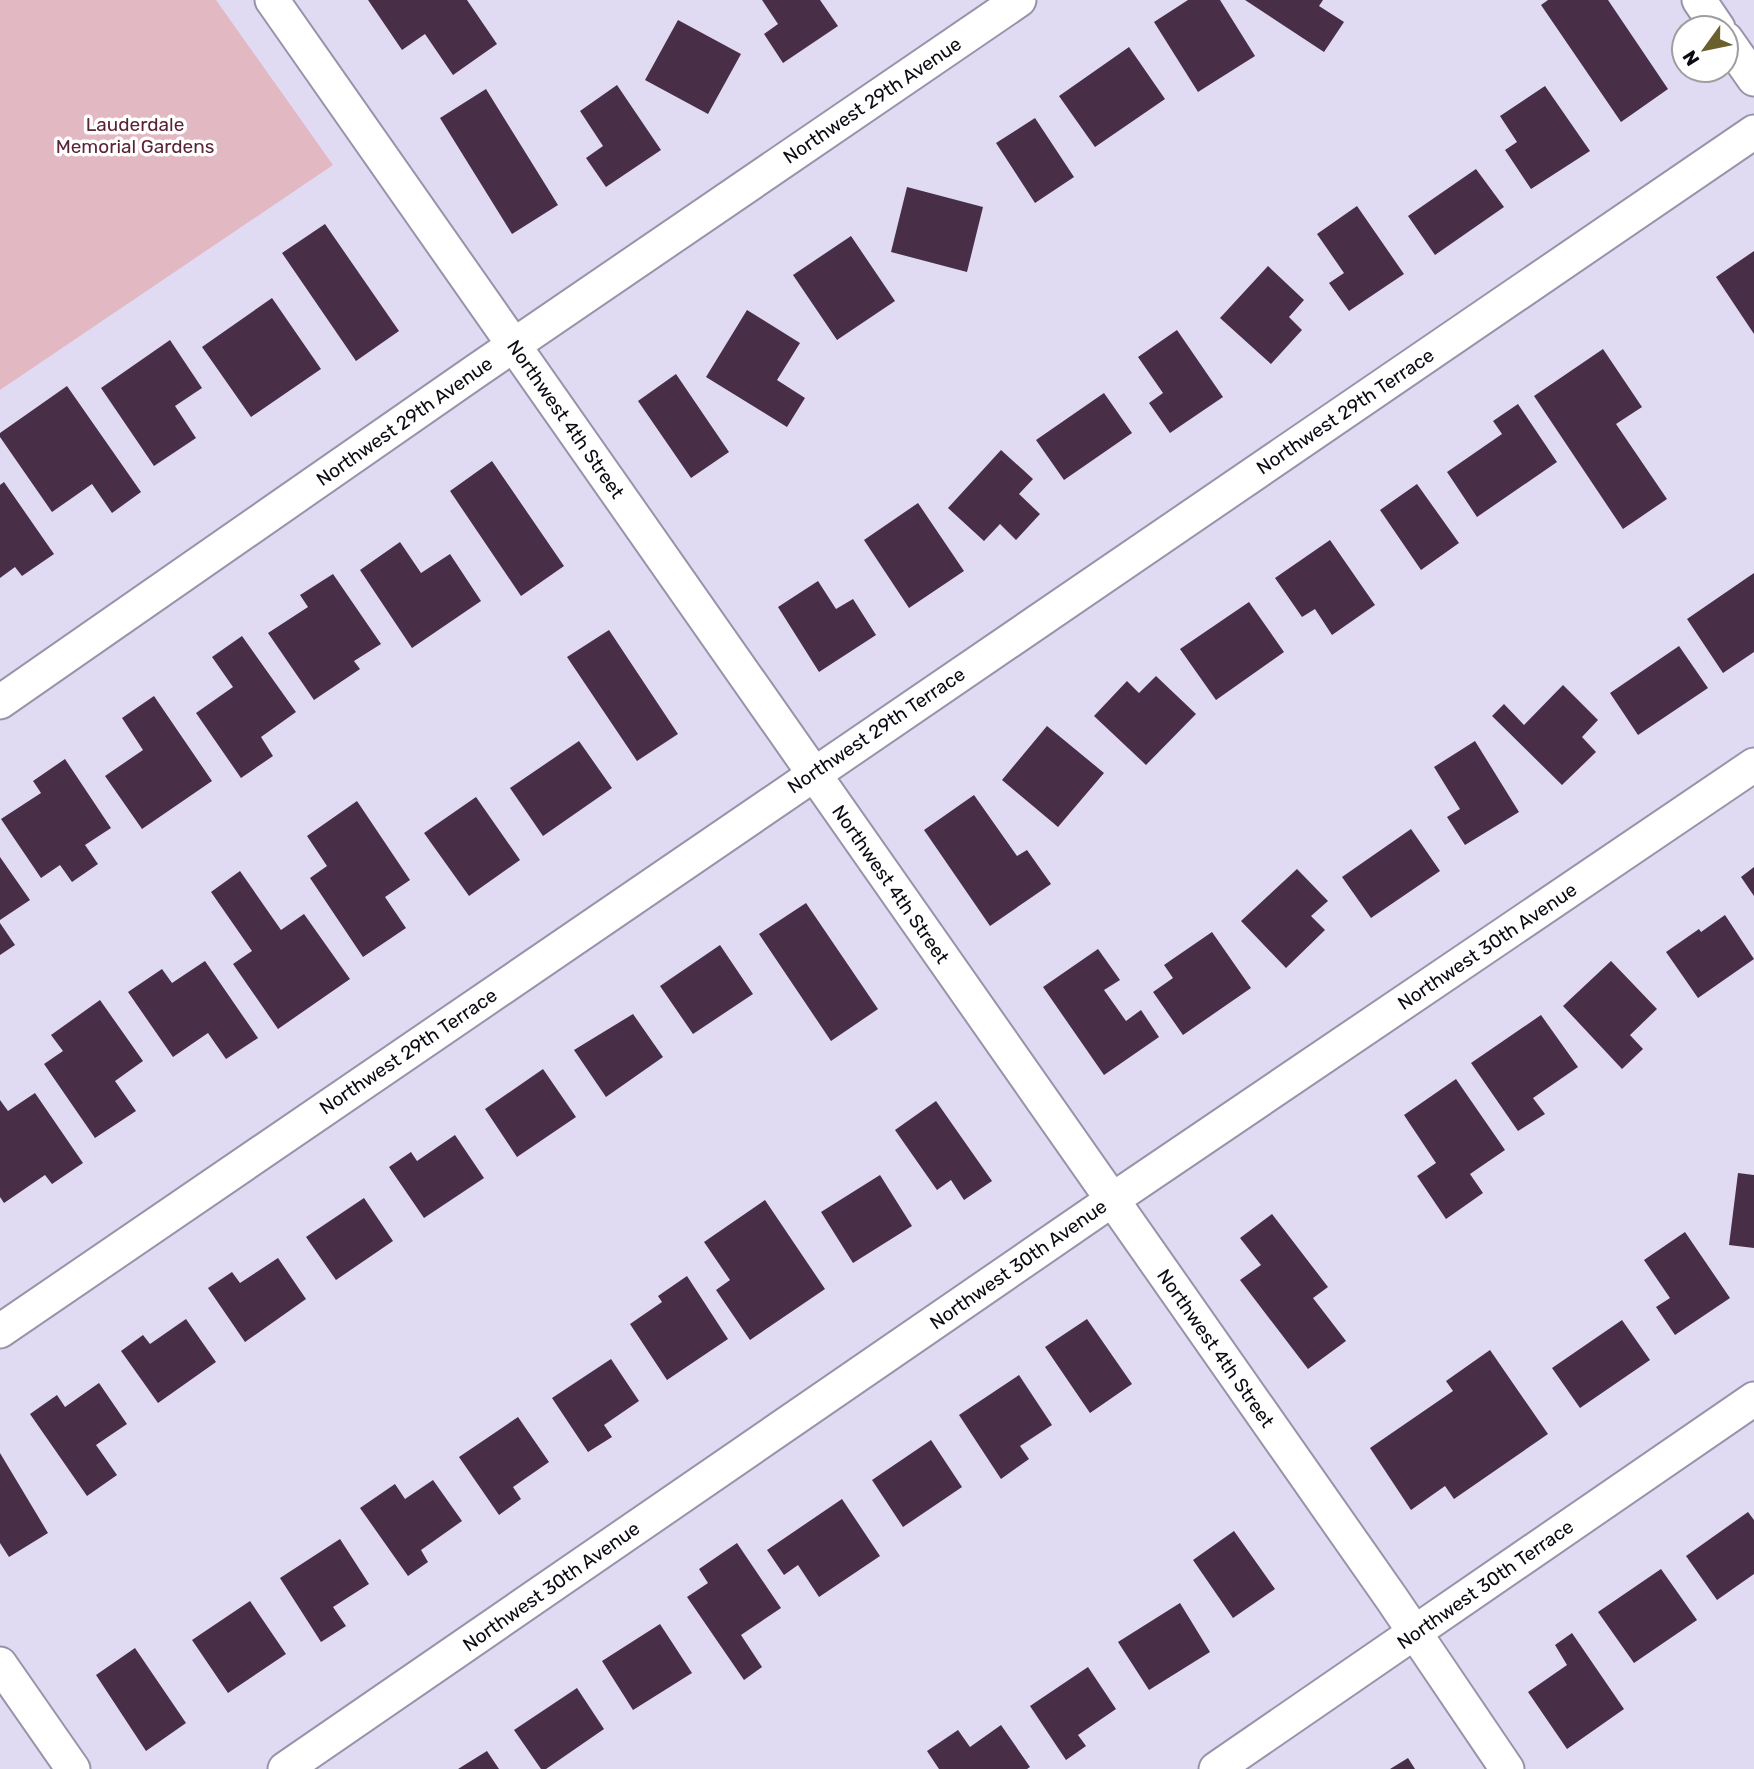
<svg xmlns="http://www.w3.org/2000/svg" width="1754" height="1769" font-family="Rubik,sans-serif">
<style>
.green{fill:#e2b8c3}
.building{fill:#482f47}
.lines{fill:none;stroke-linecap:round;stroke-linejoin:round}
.minor-casing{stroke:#9893a9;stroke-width:37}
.minor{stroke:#fff;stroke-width:33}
.labels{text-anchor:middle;stroke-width:7;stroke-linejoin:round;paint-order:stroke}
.street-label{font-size:19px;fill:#0c0a12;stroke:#fff}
.park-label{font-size:19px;fill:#5b2436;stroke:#fff}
</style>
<rect width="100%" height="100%" fill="#e0dbf3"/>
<path class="green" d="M0,0H216L333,165L0,390Z"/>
<path class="building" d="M368,0H467L497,44L453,75L425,34L402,50Z
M762,0H820L838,26L783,63L764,34L778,24Z
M1188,0H1220L1255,56L1198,92L1154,22Z
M1245,0H1323L1319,6L1344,22L1324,52Z
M1548,0H1608L1668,89L1621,122L1541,5Z
M678,20L741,54L708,114L645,80Z
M1129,47L1165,99L1095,147L1059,96Z
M617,85L661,150L606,187L586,158L603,146L580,111Z
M1545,86L1590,151L1531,189L1505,150L1517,142L1500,116Z
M486,89L558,205L512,234L440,118Z
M1035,118L1074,177L1035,203L996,143Z
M1476,169L1504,207L1435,255L1408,216Z
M907,187L983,207L967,272L891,252Z
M1357,206L1404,274L1349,311L1329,283L1344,273L1317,234Z
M325,224L399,331L356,361L282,253Z
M851,236L895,301L837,340L793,275Z
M1754,251V334L1716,277Z
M1268,266L1304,300L1289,317L1302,330L1271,364L1220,318Z
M272,298L321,369L251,417L202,347Z
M747,310L800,343L777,380L805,398L787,427L706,377Z
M1177,330L1223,397L1170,433L1149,403L1163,393L1138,357Z
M170,340L202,388L175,406L196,438L154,466L101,388Z
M1603,349L1642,407L1616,424L1667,499L1623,529L1534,396Z
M676,374L729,452L691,478L638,401Z
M67,386L141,492L112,513L92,484L52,512L0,437V433Z
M1104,393L1132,433L1064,480L1036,440Z
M1518,404L1557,462L1477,517L1447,472L1502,434L1493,421Z
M1001,450L1033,479L1019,494L1040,514L1016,540L1000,524L984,541L948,508Z
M492,461L564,566L521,596L450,491Z
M4,482L54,554L22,576L15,567L0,578V485Z
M1417,484L1459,543L1421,570L1380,510Z
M918,503L964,571L909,608L864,540Z
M1330,540L1375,605L1332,635L1315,609L1302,617L1275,578Z
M400,542L421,573L450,554L481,601L412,648L360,570Z
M1754,573V652L1723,673L1687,619Z
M333,574L381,644L354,661L360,669L314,700L268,633L308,607L300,595Z
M818,581L836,609L853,599L876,635L819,672L778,607Z
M1249,602L1284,652L1216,700L1180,649Z
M609,630L678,734L637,761L567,657Z
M242,636L296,712L261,737L273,756L241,778L196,713L233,687L212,657Z
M1679,646L1708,688L1638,735L1610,693Z
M1156,676L1196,714L1146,765L1094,716L1127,681L1139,693Z
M1563,685L1598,720L1582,737L1596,752L1562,785L1492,716L1504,704L1524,725Z
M154,696L212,781L142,829L105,776L143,750L122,718Z
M1047,726L1104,773L1058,827L1002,780Z
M579,741L612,788L543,836L510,788Z
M1475,741L1519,812L1465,845L1447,817L1460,809L1434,767Z
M65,759L111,828L85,845L98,864L72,882L60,865L41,878L1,819L41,793L33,781Z
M974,795L1017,856L1027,850L1051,884L990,926L924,830Z
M476,797L520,860L469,896L424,833Z
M357,801L410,880L385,897L406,928L363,957L310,878L327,866L307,836Z
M1411,829L1440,871L1371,918L1342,877Z
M0,857L30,900L0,920Z
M1754,867V896L1741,877Z
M1297,869L1328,901L1311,916L1325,930L1286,968L1241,921Z
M240,871L281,930L304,914L350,979L278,1029L233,964L252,951L211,892Z
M806,903L878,1009L831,1041L759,934Z
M1725,915L1754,959L1698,998L1666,952L1699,929L1701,932Z
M0,923L15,945L0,955Z
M1212,932L1251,988L1183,1035L1153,992L1173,978L1164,965Z
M720,945L753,994L693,1034L660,986Z
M1098,949L1120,980L1104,990L1126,1021L1141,1010L1159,1037L1104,1075L1043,987Z
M205,961L258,1038L226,1059L208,1033L173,1057L128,992L162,969L172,983Z
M1611,961L1657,1009L1630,1035L1643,1049L1622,1069L1563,1006Z
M100,1000L143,1061L115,1081L136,1111L95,1138L44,1064L63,1051L51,1035Z
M633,1014L663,1057L606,1097L574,1050Z
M1541,1015L1578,1067L1533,1098L1545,1114L1518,1131L1471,1063Z
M543,1069L576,1117L517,1157L485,1109Z
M1456,1079L1505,1150L1470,1174L1483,1193L1446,1219L1417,1176L1436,1163L1404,1115Z
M35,1093L83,1163L52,1184L45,1175L4,1203L0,1197V1100L8,1111Z
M936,1101L992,1181L964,1200L951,1180L937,1190L895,1130Z
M455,1135L484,1178L424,1218L389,1167L411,1152L417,1161Z
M1738,1173L1754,1175V1248L1729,1245Z
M880,1175L912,1226L853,1263L821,1212Z
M364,1198L393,1241L336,1280L306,1237Z
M765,1200L825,1289L750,1340L716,1290L730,1280L704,1242Z
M1272,1214L1328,1287L1313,1298L1346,1341L1308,1369L1240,1280L1261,1265L1240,1238Z
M1685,1232L1730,1298L1675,1335L1656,1307L1670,1298L1644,1260Z
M278,1258L306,1299L245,1342L208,1288L232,1272L240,1283Z
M687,1276L728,1339L667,1380L630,1324L662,1302L658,1296Z
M186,1319L216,1362L158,1403L121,1351L143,1335L150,1344Z
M1087,1319L1132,1384L1090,1413L1045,1347Z
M1622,1320L1650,1360L1580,1408L1552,1368Z
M1490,1350L1548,1434L1454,1499L1445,1486L1411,1510L1370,1448L1453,1391L1446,1381Z
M611,1359L639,1401L604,1425L612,1437L588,1452L552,1398Z
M1019,1375L1052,1425L1020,1446L1029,1459L1001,1479L959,1415Z
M99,1383L127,1424L96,1445L117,1475L87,1496L30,1414L57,1395L65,1407Z
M518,1417L549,1462L513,1487L521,1499L499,1515L459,1457Z
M931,1440L962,1487L903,1527L872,1480Z
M0,1453L48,1533L9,1557L0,1543Z
M433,1480L462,1521L421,1550L428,1562L408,1576L360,1508L395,1484L405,1499Z
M842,1499L880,1556L819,1597L798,1565L784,1575L767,1550Z
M1748,1512L1754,1520V1574L1717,1600L1686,1556Z
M1234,1531L1275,1589L1233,1618L1193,1560Z
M340,1539L369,1584L333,1607L346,1626L321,1642L280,1578Z
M737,1543L781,1608L741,1635L762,1667L744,1680L687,1597L708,1583L699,1569Z
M1661,1569L1697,1620L1634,1663L1598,1612Z
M250,1601L286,1654L228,1693L192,1640Z
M1180,1603L1210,1652L1149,1690L1118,1642Z
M660,1624L692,1673L633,1710L602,1661Z
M1572,1633L1624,1709L1567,1749L1528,1692L1567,1665L1555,1645Z
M135,1648L186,1723L146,1751L96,1675Z
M1088,1667L1116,1709L1078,1735L1086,1746L1066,1760L1030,1706Z
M577,1688L604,1729L546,1769H541L514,1730Z
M1001,1725L1030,1767L1027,1769H939L927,1751L958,1730L970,1747Z
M487,1751L499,1769H458Z
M1408,1758L1415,1769H1390Z"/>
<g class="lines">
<defs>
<path id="minor" d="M272,0L1392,1599L1507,1769
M1699,0L1718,28
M1726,39L1754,79
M0,702L476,371L1019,0
M0,1331L1754,132
M0,1664L73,1769
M285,1769L1112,1200L1754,765
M1216,1769L1754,1399"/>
</defs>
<use href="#minor" class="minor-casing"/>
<use href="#minor" class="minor"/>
</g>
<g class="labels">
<g class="street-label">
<text transform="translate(872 100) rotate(-34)" y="7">Northwest 29th Avenue</text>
<text transform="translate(1345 411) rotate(-34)" y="7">Northwest 29th Terrace</text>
<text transform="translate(566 419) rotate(55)" y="7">Northwest 4th Street</text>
<text transform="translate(404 421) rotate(-35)" y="7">Northwest 29th Avenue</text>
<text transform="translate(876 730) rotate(-34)" y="7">Northwest 29th Terrace</text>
<text transform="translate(891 884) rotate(55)" y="7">Northwest 4th Street</text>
<text transform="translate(1487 946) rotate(-34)" y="7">Northwest 30th Avenue</text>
<text transform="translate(408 1051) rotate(-34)" y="7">Northwest 29th Terrace</text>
<text transform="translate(1018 1264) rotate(-35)" y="7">Northwest 30th Avenue</text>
<text transform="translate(1216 1348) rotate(55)" y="7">Northwest 4th Street</text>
<text transform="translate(1485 1584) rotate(-35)" y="7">Northwest 30th Terrace</text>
<text transform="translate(551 1586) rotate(-35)" y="7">Northwest 30th Avenue</text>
</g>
<g class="park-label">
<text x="135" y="131">Lauderdale<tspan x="135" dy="22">Memorial Gardens</tspan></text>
</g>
</g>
<g transform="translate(1705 49) rotate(237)"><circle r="33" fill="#ffffff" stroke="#9e9da0" stroke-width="2"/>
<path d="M0-5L12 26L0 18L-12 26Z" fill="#69602d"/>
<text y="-10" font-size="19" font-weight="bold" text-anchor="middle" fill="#0c0a12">N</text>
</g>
</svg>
